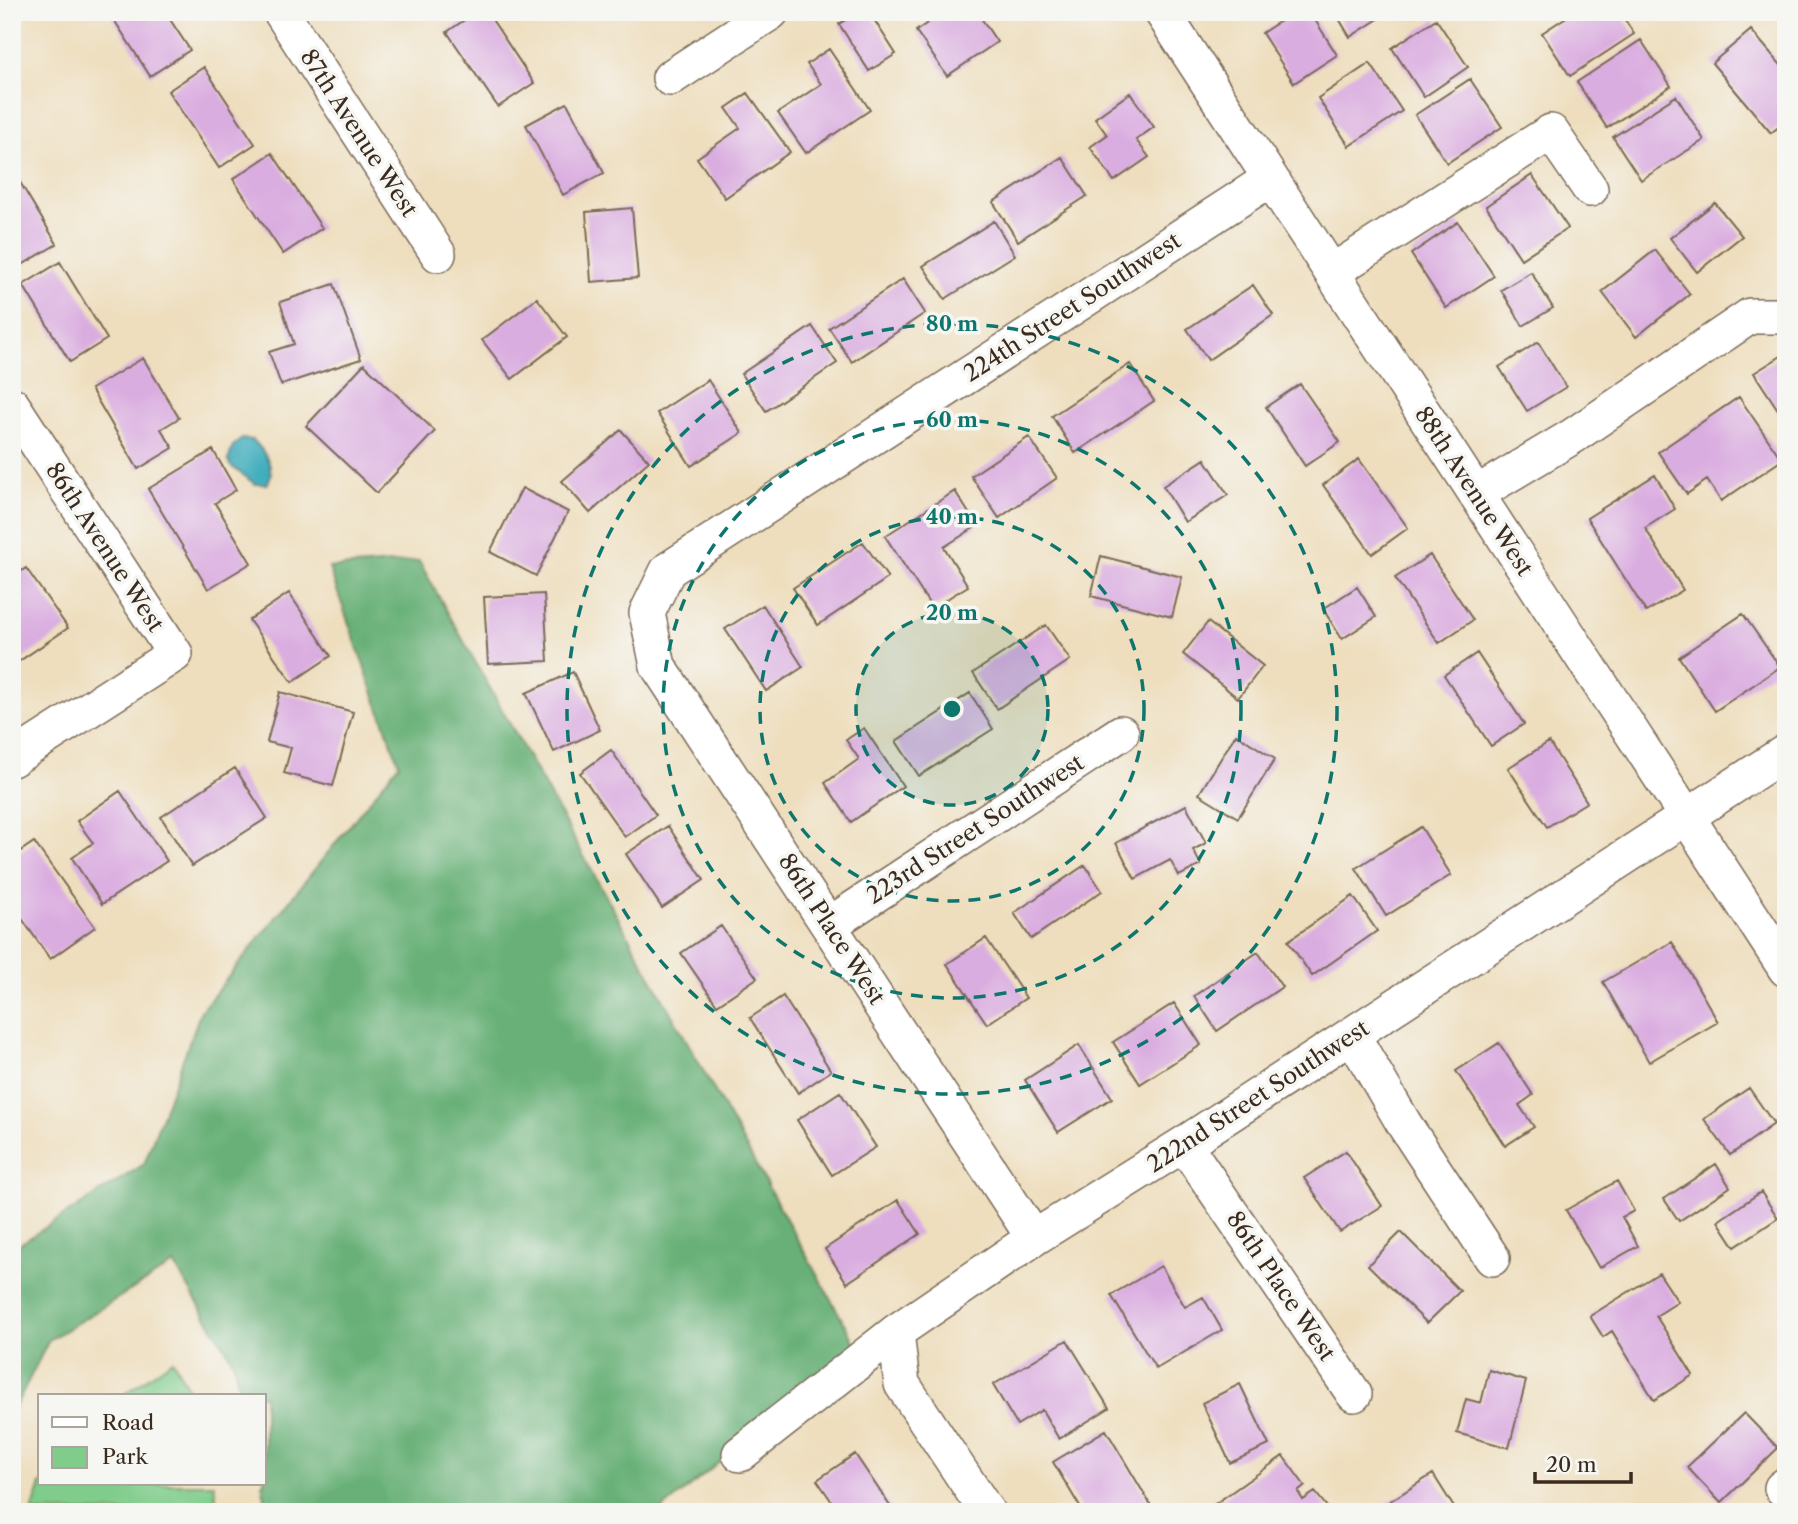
<svg xmlns="http://www.w3.org/2000/svg" width="1798" height="1524" font-family="'Libre Caslon Text',serif">
<style>
.green{fill:#7fcc8b;stroke:#5d7b54;stroke-width:2}
.forest{fill:#67b077;stroke:#516d4a;stroke-width:2}
.water{fill:#3eacbc;stroke:#3c6b6d;stroke-width:2}
.building{fill:#daade0}
.lines{fill:none;stroke-linecap:round;stroke-linejoin:round}
.minor-casing{stroke:#7a6956;stroke-width:38}
.minor{stroke:#fff;stroke-width:35}
.ring{fill:none;stroke:#0f766e;stroke-width:3.5;stroke-dasharray:12 9}
.labels{text-anchor:middle;stroke-width:7;stroke-linejoin:round;paint-order:stroke}
.street-label{font-size:23px;fill:#3b2a1e;stroke:#f6f6f2}
.centre{fill:#0f766e;stroke:#f6f6f2;stroke-width:3.5}
.ring-label{font-size:21px;text-anchor:middle;font-weight:bold;fill:#0f766e;stroke:#f6f6f2;stroke-width:7;stroke-linejoin:round;paint-order:stroke}
</style>
<rect width="100%" height="100%" fill="#f6f6f2"/>
<filter id="ink" filterUnits="userSpaceOnUse"><feTurbulence type="fractalNoise" baseFrequency=".0143" numOctaves="2"/><feDisplacementMap in="SourceGraphic" scale="14" xChannelSelector="R" yChannelSelector="G"/><feConvolveMatrix kernelMatrix="1 2 1 2 8 2 1 2 1" color-interpolation-filters="sRGB"/></filter>
<filter id="wash" filterUnits="userSpaceOnUse"><feTurbulence type="fractalNoise" baseFrequency=".00686" numOctaves="4" result="noise"/><feDisplacementMap in="SourceGraphic" scale="28" xChannelSelector="R" yChannelSelector="G"/><feGaussianBlur stdDeviation="1.57" result="paint"/><feColorMatrix in="noise" values="0 0 0 0 0 0 0 0 0 0 0 0 0 0 0 0 0 1.4 0 .05"/><feComposite in="paint" operator="in"/></filter>
<g filter="url(#wash)">
<rect width="100%" height="100%" fill="#eedebe"/>
<path class="green" d="M173,1360L192,1396H122Z
M41,1484H214L218,1512H32Z"/>
<path class="forest" d="M419,561L858,1348L659,1512H268L262,1484H264V1396H241L233,1361L174,1264L49,1340L12,1413V1249L144,1164L201,1011L399,764L329,568Z"/>
<path class="water" d="M242,439L253,440C264,451 277,469 267,484H255L231,466L228,461L233,446Z"/>
<g id="blocks">
<path class="building" d="M109,12H165L190,50L150,76Z
M476,12H487L534,83L498,107L447,32Z
M858,12H869L896,54L869,71L839,24Z
M943,12H977L997,42L947,76L916,31Z
M1294,12H1310L1337,55L1294,83L1262,33Z
M1335,12H1389L1350,37Z
M1574,12H1620L1634,34L1570,76L1542,33Z
M1436,19L1468,67L1424,97L1392,48Z
M1751,30L1786,71V121L1771,133L1712,63Z
M1641,40L1671,86L1607,128L1577,82Z
M829,49L870,110L806,153L778,113L821,84L807,64Z
M1370,63L1402,111L1349,146L1318,98Z
M204,67L255,144L219,168L168,91Z
M1470,79L1502,127L1447,163L1415,115Z
M748,93L790,152L725,198L697,158L740,128L726,108Z
M1130,93L1154,127L1136,140L1149,157L1114,181L1090,147L1107,135L1095,118Z
M1676,96L1704,140L1641,180L1613,137Z
M567,103L604,173L563,195L526,125Z
M272,153L322,228L283,254L233,179Z
M1062,157L1087,196L1018,241L993,202Z
M12,169L57,244L12,271Z
M1532,175L1568,228L1521,259L1486,206Z
M1715,203L1742,236L1697,272L1670,238Z
M632,208L638,278L591,282L586,212Z
M994,221L1015,255L945,299L923,266Z
M1458,222L1494,276L1446,308L1411,254Z
M1655,250L1690,294L1636,337L1602,292Z
M60,262L107,339L70,362L23,285Z
M1531,272L1553,308L1523,326L1501,290Z
M903,279L925,313L852,362L829,328Z
M334,284L361,359L281,385L269,352L294,344L280,302Z
M1253,285L1273,315L1208,360L1187,329Z
M537,298L567,337L512,379L482,340Z
M812,326L837,363L766,411L741,374Z
M1538,342L1566,387L1527,411L1499,367Z
M1786,353V422L1754,373Z
M143,358L179,418L161,429L173,448L138,469L91,389Z
M364,364L435,431L377,493L306,426Z
M1130,364L1154,401L1075,453L1052,416Z
M708,380L742,433L691,466L657,413Z
M1300,384L1340,442L1305,466L1266,407Z
M1739,397L1782,460L1721,501L1707,480L1687,494L1658,452Z
M621,430L649,461L590,513L562,481Z
M1029,437L1057,478L999,518L971,476Z
M213,450L236,490L215,503L251,563L208,589L148,489Z
M1205,459L1228,495L1185,522L1163,486Z
M1359,459L1408,528L1372,554L1323,485Z
M1655,475L1675,509L1645,528L1683,590L1646,612L1587,518Z
M522,488L568,512L536,576L490,552Z
M955,491L977,526L944,547L968,586L932,608L885,536Z
M863,542L888,578L818,625L793,588Z
M1430,555L1473,620L1439,643L1395,578Z
M1101,556L1182,577L1172,617L1091,596Z
M26,568L68,628L12,666V578Z
M1357,587L1376,617L1342,639L1323,609Z
M289,593L331,656L292,682L249,620Z
M544,594L548,661L488,664L484,597Z
M763,605L803,667L766,691L725,629Z
M1743,614L1780,667L1715,711L1679,657Z
M1208,622L1263,666L1238,698L1183,654Z
M1046,625L1070,660L997,709L973,673Z
M1477,653L1524,724L1491,746L1444,675Z
M573,672L600,730L554,752L526,693Z
M280,692L353,712L333,786L284,773L291,748L267,742Z
M970,693L993,729L919,776L896,741Z
M864,728L903,786L851,822L825,783L859,759L846,740Z
M1236,734L1275,759L1238,818L1199,794Z
M1549,742L1587,802L1547,827L1508,768Z
M611,750L656,815L625,837L580,773Z
M235,768L267,818L192,866L161,817Z
M120,791L167,861L102,904L72,858L93,843L77,821Z
M1186,805L1206,843L1193,850L1201,865L1179,876L1170,860L1135,879L1116,843Z
M668,826L704,880L662,908L626,854Z
M1421,827L1451,875L1386,916L1356,868Z
M34,842L95,927L50,959L20,916L12,922V857Z
M1085,865L1102,891L1031,939L1014,913Z
M1353,896L1377,931L1312,976L1288,941Z
M721,926L757,978L717,1005L681,953Z
M986,938L1026,998L987,1024L947,964Z
M1672,942L1718,1022L1649,1062L1603,982Z
M1258,952L1282,987L1217,1031L1194,996Z
M783,996L831,1071L798,1093L750,1018Z
M1174,1003L1201,1045L1140,1084L1113,1042Z
M1499,1043L1533,1095L1519,1105L1534,1127L1505,1146L1456,1071Z
M1079,1045L1112,1098L1058,1132L1025,1080Z
M1749,1088L1774,1124L1730,1155L1704,1119Z
M840,1092L876,1147L832,1175L797,1120Z
M1346,1151L1382,1206L1340,1232L1304,1178Z
M1716,1164L1730,1187L1679,1221L1664,1199Z
M1617,1181L1634,1211L1622,1217L1638,1246L1599,1268L1566,1210Z
M1761,1192L1778,1218L1735,1247L1718,1221Z
M898,1200L920,1234L847,1283L825,1249Z
M1401,1232L1460,1291L1427,1323L1368,1265Z
M1161,1266L1185,1307L1203,1297L1222,1330L1156,1369L1111,1295Z
M1659,1273L1678,1302L1656,1316L1693,1375L1654,1400L1612,1331L1603,1337L1590,1316Z
M1067,1340L1109,1408L1059,1439L1042,1410L1017,1425L993,1385Z
M1489,1370L1526,1381L1509,1448L1457,1433L1466,1399L1481,1403Z
M1240,1384L1269,1445L1230,1463L1202,1403Z
M1744,1413L1778,1448L1721,1503L1687,1467Z
M1106,1430L1155,1512H1083L1053,1462Z
M855,1454L894,1512H839L817,1480Z
M1283,1456L1305,1486L1298,1492L1303,1500L1315,1492L1327,1507L1320,1512H1217L1212,1506Z
M1433,1474L1455,1509L1451,1512H1373Z"/>
</g>
</g>
<g filter="url(#ink)">
<use href="#blocks" fill-opacity="0" stroke="#7a6956" stroke-width="2"/>
<g class="lines">
<defs>
<path id="minor" d="M281,12L438,254
M1162,12L1786,969
M670,78L771,12
M1332,272L1551,132L1590,189
M12,405L175,654L12,759
M1476,494L1573,436L1750,316H1786
M829,925L1121,733
M1352,1035L1404,1124L1492,1258
M1184,1144L1354,1394
M1034,1238L658,666L647,613L668,570L1270,179
M896,1332L902,1384L987,1512
M740,1454L896,1332L1034,1238L1184,1144L1786,752
M1782,1488L1786,1485"/>
</defs>
<use href="#minor" class="minor-casing"/>
<use href="#minor" class="minor"/>
</g>
</g>
<circle cx="952" cy="709" r="96" fill="#0f766e" fill-opacity=".12"/>
<g class="ring">
<circle cx="952" cy="709" r="96"/>
<circle cx="952" cy="709" r="192"/>
<circle cx="952" cy="709" r="289"/>
<circle cx="952" cy="709" r="385"/>
</g>
<g class="labels">
<g class="street-label">
<text transform="translate(359 133) rotate(57)" y="8">87th Avenue West</text>
<text transform="translate(1072 307) rotate(-33)" y="8">224th Street Southwest</text>
<text transform="translate(1474 491) rotate(57)" y="8">88th Avenue West</text>
<text transform="translate(105 547) rotate(57)" y="8">86th Avenue West</text>
<text transform="translate(975 829) rotate(-33)" y="8">223rd Street Southwest</text>
<text transform="translate(832 929) rotate(57)" y="8">86th Place West</text>
<text transform="translate(1258 1096) rotate(-33)" y="8">222nd Street Southwest</text>
<text transform="translate(1281 1286) rotate(56)" y="8">86th Place West</text>
</g>
</g>
<circle cx="952" cy="709" r="10" class="centre"/>
<g class="ring-label">
<text x="952" y="331">80 m</text>
<text x="952" y="427">60 m</text>
<text x="952" y="524">40 m</text>
<text x="952" y="620">20 m</text>
</g>
<rect width="1798" height="1524" fill="none" stroke="#f6f6f2" stroke-width="42"/>
<rect x="38" y="1394" width="228" height="91" fill="#f6f6f2" stroke="#aba49d" stroke-width="2"/>
<rect x="52" y="1417" width="35" height="10" fill="#ffffff" stroke="#aba49d" stroke-width="2"/>
<text x="102" y="1430" font-size="21" fill="#3b2a1e">Road</text>
<rect x="52" y="1447" width="35" height="21" fill="#7fcc8b" stroke="#aba49d" stroke-width="2"/>
<text x="102" y="1464" font-size="21" fill="#3b2a1e">Park</text>
<path d="M1535 1472v10h96v-10" fill="none" stroke="#3b2a1e" stroke-width="3.5"/>
<text x="1546" y="1472" font-size="21" fill="#3b2a1e" stroke="#f6f6f2" stroke-width="5" paint-order="stroke">20 m</text>
</svg>
